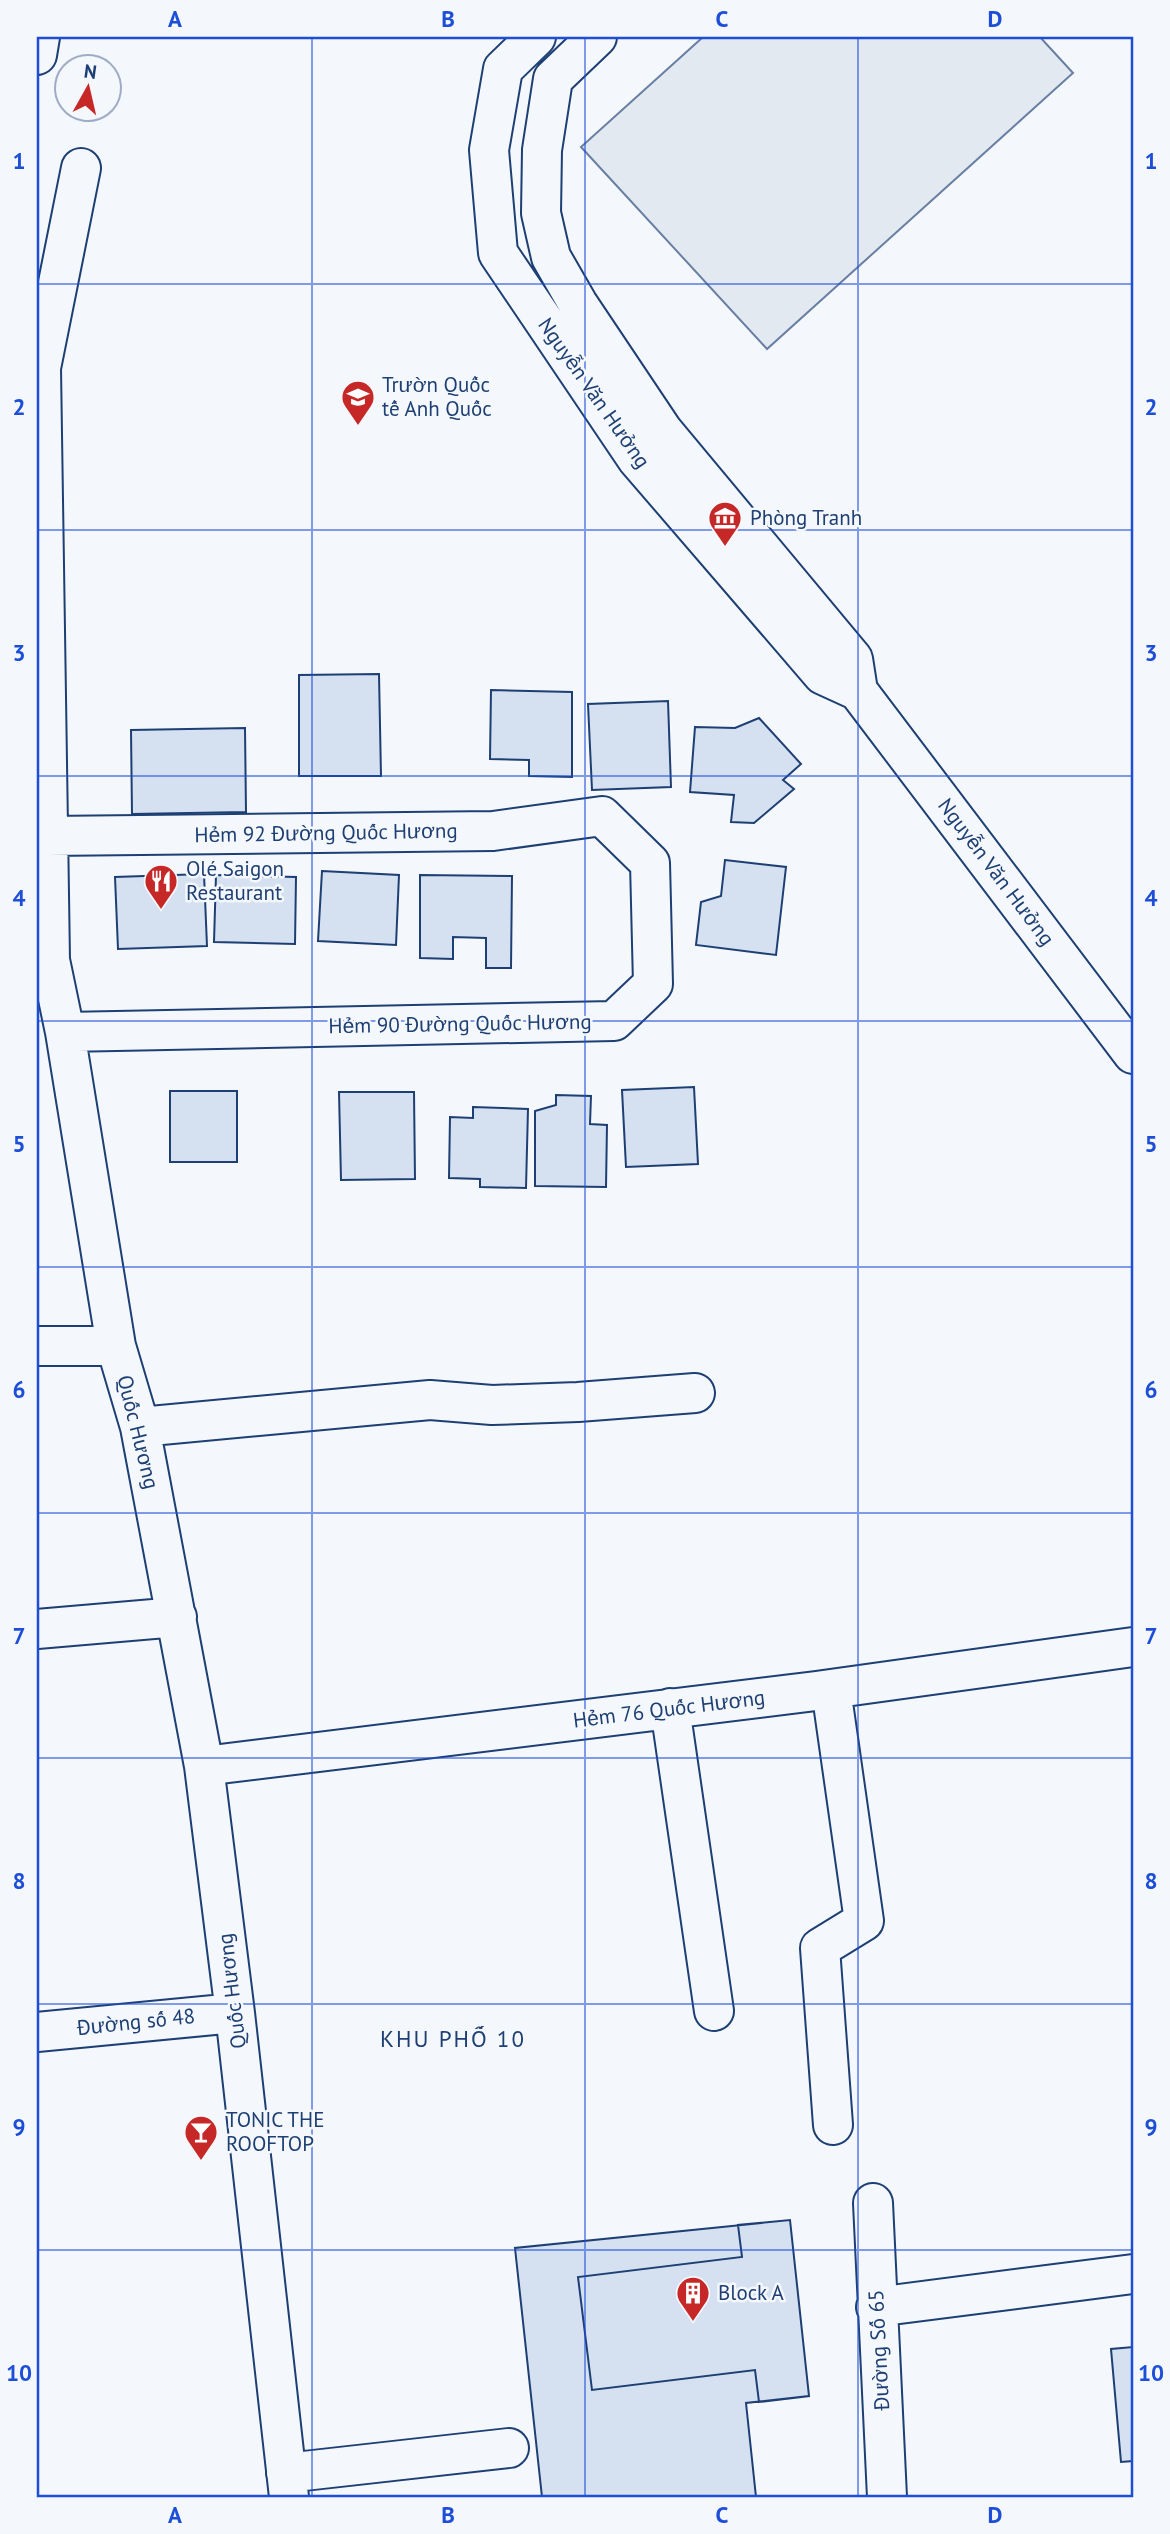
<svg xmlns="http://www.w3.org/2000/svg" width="1170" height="2534" font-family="'PT Sans',sans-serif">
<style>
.green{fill:#e3e9f0;stroke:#687fa3;stroke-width:2}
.building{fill:#d5e0f0;stroke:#1d3f73;stroke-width:2}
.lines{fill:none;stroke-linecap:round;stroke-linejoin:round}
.minor-casing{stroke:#1d3f73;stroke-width:42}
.major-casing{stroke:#1d3f73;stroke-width:42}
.minor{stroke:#f4f7fb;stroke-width:38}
.major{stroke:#f4f7fb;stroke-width:38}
.grid{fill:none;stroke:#1d4ed8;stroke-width:2;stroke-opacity:0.55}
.labels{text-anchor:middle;stroke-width:5;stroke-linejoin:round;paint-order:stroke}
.poi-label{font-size:21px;fill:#1d3f73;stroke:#f4f7fb;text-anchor:start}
.street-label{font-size:21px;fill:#1d3f73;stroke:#f4f7fb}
.neighbourhood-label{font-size:23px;letter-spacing:2px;fill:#1d3f73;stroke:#f4f7fb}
.neatline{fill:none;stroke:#1d4ed8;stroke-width:2.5}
.grid-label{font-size:23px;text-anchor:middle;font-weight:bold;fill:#1d4ed8}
</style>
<rect width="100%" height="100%" fill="#f4f7fb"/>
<path class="green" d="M703,37H1040L1073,73L767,349L581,147Z"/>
<path class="building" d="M379,674L381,776H299V675Z
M491,690L572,692V777L529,776V760L490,759Z
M668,701L671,787L592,790L588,704Z
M759,718L801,764L783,780L794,789L754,823L731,822L734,795L690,792L695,727L735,728Z
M245,728L246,812L132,814L131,730Z
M725,860L786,867L776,955L696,945L701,902L721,896Z
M322,871L399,875L396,945L318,941Z
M204,874L207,946L118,949L115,877Z
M216,875L296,877L295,944L214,942Z
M420,875L512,876L511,968H486V938L453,937V959L420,958Z
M694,1087L698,1164L626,1167L622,1090Z
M170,1091H237V1162H170Z
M339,1092H414L415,1179L341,1180Z
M556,1095L591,1096L590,1124L607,1125L606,1187L535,1186V1111L556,1105Z
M473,1107L528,1109L526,1188L480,1187V1179L449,1178L450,1117L473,1118Z
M790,2220L809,2396L759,2402L755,2370L592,2390L578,2277L742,2257L738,2225Z
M790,2220L809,2396L746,2403L756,2497H542L515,2248Z
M1133,2347V2461L1121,2462L1111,2349Z"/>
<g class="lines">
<defs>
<path id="minor" d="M37,55L40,37
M37,367L41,368L50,960L65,1032L116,1346L140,1427L204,1766L235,2013L289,2497
M41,368L81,168
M48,836L493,831L602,816L650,863L653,984L614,1021L65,1032
M37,1346H116
M140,1427L430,1400L492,1405L578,1402L695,1393
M37,1629L177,1617
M831,1689L864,1921L820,1948L833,2125
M670,1708L714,2011
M204,1766L816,1691L1133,1647
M37,2032L235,2013
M873,2203L887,2497
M876,2307L1133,2274
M286,2473L509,2448"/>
<path id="major" d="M536,37L503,69L489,150L498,253L637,459L823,675L858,691L1133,1054
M597,37L553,79L542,150L541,213L551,257L578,304L663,431L853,659L858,691"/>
</defs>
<use href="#minor" class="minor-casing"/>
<use href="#major" class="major-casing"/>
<use href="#minor" class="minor"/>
<use href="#major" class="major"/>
</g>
<path class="grid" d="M312,37V2497M585,37V2497M858,37V2497M37,284H1133M37,530H1133M37,776H1133M37,1021H1133M37,1267H1133M37,1513H1133M37,1758H1133M37,2004H1133M37,2250H1133"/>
<defs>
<symbol id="school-pin" viewBox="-11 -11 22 30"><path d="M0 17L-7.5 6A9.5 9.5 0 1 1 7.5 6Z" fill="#c62828" stroke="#f4f7fb"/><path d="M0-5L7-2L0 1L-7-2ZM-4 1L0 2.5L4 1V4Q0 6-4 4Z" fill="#fff"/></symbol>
<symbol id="museum-pin" viewBox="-11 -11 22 30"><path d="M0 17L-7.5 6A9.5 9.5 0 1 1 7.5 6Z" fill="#c62828" stroke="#f4f7fb"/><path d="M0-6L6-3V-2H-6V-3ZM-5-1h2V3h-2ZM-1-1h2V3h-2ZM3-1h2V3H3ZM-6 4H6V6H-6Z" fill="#fff"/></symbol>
<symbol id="restaurant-pin" viewBox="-11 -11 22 30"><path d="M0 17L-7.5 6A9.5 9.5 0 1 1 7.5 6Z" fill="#c62828" stroke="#f4f7fb"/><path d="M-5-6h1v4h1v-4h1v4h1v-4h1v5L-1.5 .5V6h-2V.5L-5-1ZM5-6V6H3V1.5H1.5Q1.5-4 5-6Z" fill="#fff"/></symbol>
<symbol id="bar-pin" viewBox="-11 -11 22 30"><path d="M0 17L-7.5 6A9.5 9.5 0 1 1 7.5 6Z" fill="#c62828" stroke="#f4f7fb"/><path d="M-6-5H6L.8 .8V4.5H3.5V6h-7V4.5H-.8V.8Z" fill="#fff"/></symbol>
<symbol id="building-pin" viewBox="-11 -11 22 30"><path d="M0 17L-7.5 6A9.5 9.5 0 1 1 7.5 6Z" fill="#c62828" stroke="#f4f7fb"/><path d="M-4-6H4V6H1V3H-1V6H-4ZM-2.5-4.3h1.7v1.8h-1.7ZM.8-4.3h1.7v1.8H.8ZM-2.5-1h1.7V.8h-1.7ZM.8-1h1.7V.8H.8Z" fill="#fff"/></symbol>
</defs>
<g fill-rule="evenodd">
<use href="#school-pin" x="339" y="378" width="38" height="52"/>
<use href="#museum-pin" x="706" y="499" width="38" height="52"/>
<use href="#restaurant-pin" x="142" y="862" width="38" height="52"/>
<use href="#bar-pin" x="182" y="2113" width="38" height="52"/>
<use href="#building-pin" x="674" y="2274" width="38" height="52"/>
</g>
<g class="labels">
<g class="poi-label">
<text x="382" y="392">Trườn Quốc<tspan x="382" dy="24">tế Anh Quốc</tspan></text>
<text x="750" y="525">Phòng Tranh</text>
<text x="186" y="876">Olé Saigon<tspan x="186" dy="24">Restaurant</tspan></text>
<text x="226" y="2127">TONIC THE<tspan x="226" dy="24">ROOFTOP</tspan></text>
<text x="718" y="2300">Block A</text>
</g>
<g class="street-label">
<text transform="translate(594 393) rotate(55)" y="7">Nguyễn Văn Hưởng</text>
<text transform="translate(326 833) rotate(-1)" y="7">Hẻm 92 Đường Quốc Hương</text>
<text transform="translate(996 872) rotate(53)" y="7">Nguyễn Văn Hưởng</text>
<text transform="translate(460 1024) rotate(-1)" y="7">Hẻm 90 Đường Quốc Hương</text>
<text transform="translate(138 1432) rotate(76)" y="7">Quốc Hương</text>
<text transform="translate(669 1709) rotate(-7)" y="7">Hẻm 76 Quốc Hương</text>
<text transform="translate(232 1991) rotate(-97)" y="7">Quốc Hương</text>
<text transform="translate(136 2022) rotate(-6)" y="7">Đường số 48</text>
<text transform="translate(879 2350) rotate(-93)" y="7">Đường Số 65</text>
</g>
<g class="neighbourhood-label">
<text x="453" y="2047">KHU PHỐ 10</text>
</g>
</g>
<rect width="1170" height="2534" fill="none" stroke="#f4f7fb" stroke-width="77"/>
<g transform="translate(88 88) rotate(8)"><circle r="33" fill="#f4f7fb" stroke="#9eadc5" stroke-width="2"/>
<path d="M0-5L12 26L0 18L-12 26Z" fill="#c62828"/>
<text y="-10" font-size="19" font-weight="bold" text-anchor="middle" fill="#1d3f73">N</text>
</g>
<rect x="38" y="38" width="1094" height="2458" class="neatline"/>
<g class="grid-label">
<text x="175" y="27">A</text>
<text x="448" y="27">B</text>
<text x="722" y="27">C</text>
<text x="995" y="27">D</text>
<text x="19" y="169">1</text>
<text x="1151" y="169">1</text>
<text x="19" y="415">2</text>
<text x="1151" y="415">2</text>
<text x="19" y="661">3</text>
<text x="1151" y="661">3</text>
<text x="19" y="906">4</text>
<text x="1151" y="906">4</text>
<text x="19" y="1152">5</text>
<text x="1151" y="1152">5</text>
<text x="19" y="1398">6</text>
<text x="1151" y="1398">6</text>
<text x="19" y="1644">7</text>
<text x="1151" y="1644">7</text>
<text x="19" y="1889">8</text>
<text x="1151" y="1889">8</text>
<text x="19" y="2135">9</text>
<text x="1151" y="2135">9</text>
<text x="19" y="2381">10</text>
<text x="1151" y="2381">10</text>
<text x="175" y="2523">A</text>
<text x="448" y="2523">B</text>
<text x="722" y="2523">C</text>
<text x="995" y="2523">D</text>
</g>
</svg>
